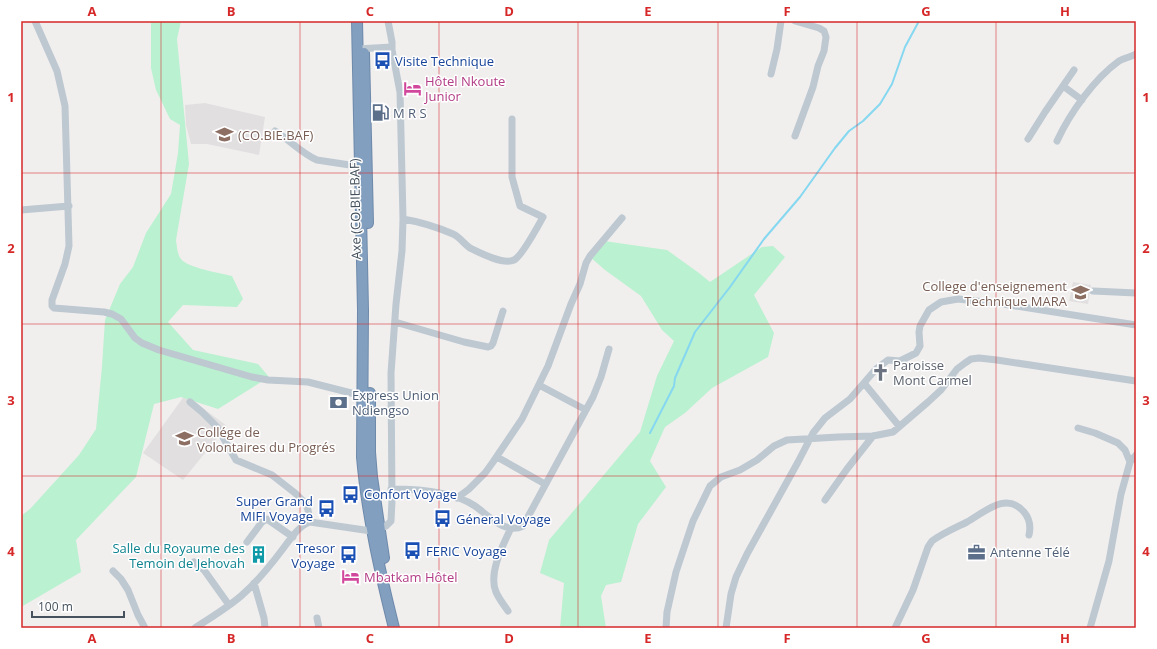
<svg xmlns="http://www.w3.org/2000/svg" width="1157" height="649" font-family="'Open Sans',sans-serif">
<style>
.education{fill:#e2dfe0}
.green{fill:#baf1d0}
.lines{fill:none;stroke-linecap:round;stroke-linejoin:round}
.stream{stroke:#85d8f0;stroke-width:2}
.highway-casing{stroke:#6e8aab;stroke-width:12}
.minor{stroke:#bdc8d1;stroke-width:7}
.highway{stroke:#839fbf;stroke-width:10}
.grid{fill:none;stroke:#d62828;stroke-width:1;stroke-opacity:0.55}
.labels{text-anchor:middle;stroke-width:3;stroke-linejoin:round;paint-order:stroke}
.transit-label{font-size:13px;fill:#164399;stroke:#fff;text-anchor:start}
.hotel-label{font-size:13px;fill:#b23c85;stroke:#fff;text-anchor:start}
.service-label{font-size:13px;fill:#4e5e75;stroke:#fff;text-anchor:start}
.education-label{font-size:13px;fill:#785e54;stroke:#fff;text-anchor:start}
.street-label{font-size:13px;fill:#45515c;stroke:#fff}
.worship-label{font-size:13px;fill:#5b616d;stroke:#fff;text-anchor:start}
.culture-label{font-size:13px;fill:#0d838f;stroke:#fff;text-anchor:end}
.neatline{fill:none;stroke:#d62828;stroke-width:1.5}
.grid-label{font-size:13px;text-anchor:middle;font-weight:bold;fill:#d62828}
</style>
<rect width="100%" height="100%" fill="#f1eeee"/>
<path class="education" d="M205,103L265,117L259,155L207,144H191L186,125L185,105Z
M1073,282L1091,285L1088,304L1069,301Z
M185,395L227,426L183,480L143,453Z"/>
<path class="green" d="M151,21H181L177,39L189,164L176,240C177,246 177,254 181,259C188,268 220,273 232,276L243,299L237,307L183,305L168,322L193,350L258,364L269,377L218,409L181,397L154,404L136,477L76,540L81,572L21,607V516L30,509L79,455L96,429L102,366L105,320L120,284L133,267L146,233L171,194L178,153L180,125L170,119L156,90L151,68Z
M604,241L667,250L699,273L710,282L762,247L773,246L785,257L754,295L774,333L768,357L712,388L685,413L665,427L650,461L666,487L638,524L621,582L606,585L601,596L606,628H560L564,583L540,573L549,540L640,432L657,376L674,341L662,330L641,296L605,270L590,257Z"/>
<g class="lines">
<path class="stream" d="M650,433L674,386L675,378L695,332L730,287L764,239L800,197L835,148L849,131L863,121L880,104L892,84L905,47L919,21"/>
<defs>
<path id="highway" d="M357,21L363,310L362,457C367,515 380,572 394,628
M364,53L368,223
M370,393V452L372,477L384,558"/>
</defs>
<use href="#highway" class="highway-casing"/>
<path class="minor" d="M35,21L57,71L65,106L69,246L65,264L52,300V306L54,308L104,312L112,314L121,319L135,338L142,343L159,350L252,377L268,380L308,382L363,396
M795,21L819,28L824,31L826,37L824,51L818,66L813,87L795,136
M357,49L392,47
M771,74L777,49L781,21
M1063,86L1082,100
M275,131C290,140 301,153 317,160L363,167
M1028,139L1045,112L1074,70
M1057,141C1070,113 1094,79 1119,61C1124,58 1131,57 1136,54
M21,210L69,206
M403,219C421,222 437,227 453,234C460,237 464,244 470,248C480,253 503,265 514,260C522,256 538,226 543,217L520,206L512,177V119
M1093,291L1136,293
M395,322L464,342L488,347L491,346L493,343L503,311
M864,383L899,426
M539,385L586,410
M190,402L202,412L217,427L236,460L272,475L295,493L306,504L308,510L310,522
M1078,428L1095,433L1118,443L1125,450L1130,462L1121,494L1109,561L1090,628
M497,457L545,484
M1130,462L1136,455
M391,489C417,489 453,491 475,506C488,515 505,535 523,526L593,397L601,377L609,349
M457,498L469,489L485,473L493,462L522,419L548,366L571,304L580,284L586,263L590,256L622,218
M825,500L847,469L873,436
M247,542L262,522L267,519L293,537
M194,562L204,570L229,605
M113,571L121,579L128,590L138,615L145,628
M254,583L264,618L265,628
M508,611C504,605 499,599 496,592C488,573 503,545 511,528
M317,618L319,628
M195,628C210,618 227,608 241,596C256,583 270,566 282,550C289,541 298,526 310,522L371,531L379,529L386,526L391,521L392,501L391,373L396,304L402,251L403,219L400,92L392,50V42L388,21
M666,628L667,612L676,572L693,521L710,486L721,477L740,470L757,460L774,446L787,440L838,437L873,436L893,432L928,402L941,390L957,369L965,363L971,359L979,358L997,360L1136,381
M726,628L731,594L736,577L747,554L798,462L813,433L825,418L850,399L876,369L888,360L900,361L916,353L920,346L919,332L920,326L929,310L941,302L958,299L1003,304L1136,325
M895,628L913,590L928,547L932,541C943,533 955,528 967,522C985,512 1006,491 1024,512C1030,519 1031,526 1029,535"/>
<use href="#highway" class="highway"/>
</g>
<path class="grid" d="M161,21V628M300,21V628M439,21V628M578,21V628M718,21V628M857,21V628M996,21V628M21,173H1136M21,324H1136M21,476H1136"/>
<defs>
<symbol id="bus-bare" viewBox="-9 -9 18 18"><path d="M-5-6H5V4H4V6H2V4H-2V6H-4V4H-5ZM-3.5-4V0h7V-4ZM-3.5 1.2v1.5H-2V1.2ZM2 1.2v1.5H3.5V1.2Z" fill="#1a4fb4" stroke="#fff" stroke-width="2.5" paint-order="stroke"/></symbol>
<symbol id="hotel-bare" viewBox="-9 -9 18 18"><path d="M-6-4.5h1.5V1H6V5H4.5V3h-9V5H-6ZM-4 0a1.8 1.8 0 1 1 3.6 0ZM.5 0V-2.5h3Q6-2.5 6 0Z" fill="#d1479c" stroke="#fff" stroke-width="2.5" paint-order="stroke"/></symbol>
<symbol id="fuel-bare" viewBox="-9 -9 18 18"><path d="M-5.5-6h7V0h2V4h1.3V-2.5L3-4.5l.8-.8L6-3V5H2.5V1h-1V6h-7ZM-4.2-4.7v3.2H.2V-4.7Z" fill="#5c6f8a" stroke="#fff" stroke-width="2.5" paint-order="stroke"/></symbol>
<symbol id="school-bare" viewBox="-9 -9 18 18"><path d="M0-5L7-2L0 1L-7-2ZM-4 1L0 2.5L4 1V4Q0 6-4 4Z" fill="#8d6e63" stroke="#fff" stroke-width="2.5" paint-order="stroke"/></symbol>
<symbol id="church-bare" viewBox="-9 -9 18 18"><path d="M-1.2-6h2.4v3.5h3.3v2.4h-3.3V6h-2.4V-.1h-3.3v-2.4h3.3Z" fill="#6b7280" stroke="#fff" stroke-width="2.5" paint-order="stroke"/></symbol>
<symbol id="bank-bare" viewBox="-9 -9 18 18"><path d="M-6-4H6V4H-6ZM0-2.3a2.3 2.3 0 1 0 0 4.6a2.3 2.3 0 1 0 0-4.6Z" fill="#5c6f8a" stroke="#fff" stroke-width="2.5" paint-order="stroke"/></symbol>
<symbol id="office-bare" viewBox="-9 -9 18 18"><path d="M-6-3h4V-5.5h4V-3h4V5H-6ZM-1-4.5V-3h2v-1.5ZM-6 0V1H6V0Z" fill="#5c6f8a" stroke="#fff" stroke-width="2.5" paint-order="stroke"/></symbol>
<symbol id="building-bare" viewBox="-9 -9 18 18"><path d="M-4-6H4V6H1V3H-1V6H-4ZM-2.5-4.3h1.7v1.8h-1.7ZM.8-4.3h1.7v1.8H.8ZM-2.5-1h1.7V.8h-1.7ZM.8-1h1.7V.8H.8Z" fill="#0f9aa8" stroke="#fff" stroke-width="2.5" paint-order="stroke"/></symbol>
</defs>
<g fill-rule="evenodd">
<use href="#bus-bare" x="370" y="48" width="25" height="25"/>
<use href="#hotel-bare" x="400" y="76" width="25" height="25"/>
<use href="#fuel-bare" x="368" y="100" width="25" height="25"/>
<use href="#school-bare" x="212" y="122" width="25" height="25"/>
<use href="#school-bare" x="1068" y="280" width="25" height="25"/>
<use href="#church-bare" x="868" y="360" width="25" height="25"/>
<use href="#bank-bare" x="326" y="390" width="25" height="25"/>
<use href="#school-bare" x="172" y="426" width="25" height="25"/>
<use href="#bus-bare" x="338" y="482" width="25" height="25"/>
<use href="#bus-bare" x="314" y="496" width="25" height="25"/>
<use href="#bus-bare" x="430" y="506" width="25" height="25"/>
<use href="#bus-bare" x="400" y="538" width="25" height="25"/>
<use href="#office-bare" x="964" y="540" width="25" height="25"/>
<use href="#building-bare" x="246" y="542" width="25" height="25"/>
<use href="#bus-bare" x="336" y="542" width="25" height="25"/>
<use href="#hotel-bare" x="338" y="564" width="25" height="25"/>
</g>
<g class="labels">
<g class="transit-label">
<text x="395" y="66">Visite Technique</text>
<text x="364" y="499">Confort Voyage</text>
<text x="313" y="506" text-anchor="end">Super Grand<tspan x="313" dy="15">MIFI Voyage</tspan></text>
<text x="456" y="524">Géneral Voyage</text>
<text x="335" y="553" text-anchor="end">Tresor<tspan x="335" dy="15">Voyage</tspan></text>
<text x="426" y="556">FERIC Voyage</text>
</g>
<g class="hotel-label">
<text x="425" y="86">Hôtel Nkoute<tspan x="425" dy="15">Junior</tspan></text>
<text x="364" y="582">Mbatkam Hôtel</text>
</g>
<g class="service-label">
<text x="393" y="118">M R S</text>
<text x="352" y="400">Express Union<tspan x="352" dy="15">Ndiengso</tspan></text>
<text x="990" y="557">Antenne Télé</text>
</g>
<g class="education-label">
<text x="238" y="140">(CO.BIE.BAF)</text>
<text x="1067" y="291" text-anchor="end">College d'enseignement<tspan x="1067" dy="15">Technique MARA</tspan></text>
<text x="197" y="437">Collége de<tspan x="197" dy="15">Volontaires du Progrés</tspan></text>
</g>
<g class="street-label">
<text transform="translate(355 209) rotate(-91)" y="5">Axe (CO.BIE.BAF)</text>
</g>
<g class="worship-label">
<text x="893" y="370">Paroisse<tspan x="893" dy="15">Mont Carmel</tspan></text>
</g>
<g class="culture-label">
<text x="245" y="553">Salle du Royaume des<tspan x="245" dy="15">Temoin de Jehovah</tspan></text>
</g>
</g>
<rect width="1157" height="649" fill="none" stroke="#ffffff" stroke-width="44"/>
<path d="M32 611v6h92v-6" fill="none" stroke="#45515c" stroke-width="2"/>
<text x="38" y="611" font-size="12" fill="#45515c" stroke="#ffffff" stroke-width="3" paint-order="stroke">100 m</text>
<rect x="22" y="22" width="1113" height="605" class="neatline"/>
<g class="grid-label">
<text x="92" y="16">A</text>
<text x="231" y="16">B</text>
<text x="370" y="16">C</text>
<text x="509" y="16">D</text>
<text x="648" y="16">E</text>
<text x="787" y="16">F</text>
<text x="926" y="16">G</text>
<text x="1065" y="16">H</text>
<text x="11" y="102">1</text>
<text x="1146" y="102">1</text>
<text x="11" y="253">2</text>
<text x="1146" y="253">2</text>
<text x="11" y="405">3</text>
<text x="1146" y="405">3</text>
<text x="11" y="556">4</text>
<text x="1146" y="556">4</text>
<text x="92" y="643">A</text>
<text x="231" y="643">B</text>
<text x="370" y="643">C</text>
<text x="509" y="643">D</text>
<text x="648" y="643">E</text>
<text x="787" y="643">F</text>
<text x="926" y="643">G</text>
<text x="1065" y="643">H</text>
</g>
</svg>
